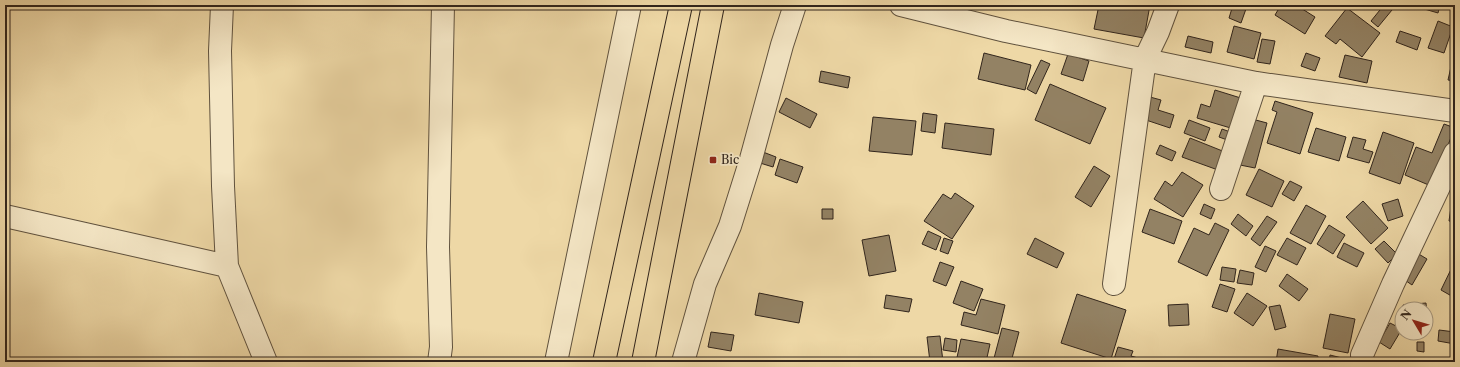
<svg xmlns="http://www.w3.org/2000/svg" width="1460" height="367" font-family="'Libre Caslon Text',serif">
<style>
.building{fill:#938264;stroke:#31251c}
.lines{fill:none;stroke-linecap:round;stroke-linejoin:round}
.minor-casing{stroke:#60523e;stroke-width:24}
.trunk-casing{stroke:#31251c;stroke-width:24}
.minor{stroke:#f4e6c5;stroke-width:22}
.trunk{stroke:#eed8a6;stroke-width:22}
.poi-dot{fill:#8f2418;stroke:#f4e6c5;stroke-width:1.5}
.labels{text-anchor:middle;stroke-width:3.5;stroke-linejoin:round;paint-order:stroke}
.poi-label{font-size:12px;fill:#31251c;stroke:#f4e6c5;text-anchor:start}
</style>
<rect width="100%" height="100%" fill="#eed8a6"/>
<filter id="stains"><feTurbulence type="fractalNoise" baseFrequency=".005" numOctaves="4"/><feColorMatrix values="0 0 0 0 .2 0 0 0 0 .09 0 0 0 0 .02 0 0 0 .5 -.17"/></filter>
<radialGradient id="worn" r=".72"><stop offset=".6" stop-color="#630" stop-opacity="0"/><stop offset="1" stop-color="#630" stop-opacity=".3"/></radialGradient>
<path class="building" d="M1099,5H1150L1144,38L1094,29Z
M1233,5L1247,6L1241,23L1229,18Z
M1281,5H1296L1315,17L1305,34L1275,15Z
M1384,5L1392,10L1378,27L1371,21Z
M1422,5H1440L1438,13L1421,8Z
M1347,8L1380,33L1362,57L1340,39L1336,44L1325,36Z
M1438,21L1453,27L1444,53L1428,48Z
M1234,26L1261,33L1254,59L1227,52Z
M1400,31L1421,38L1417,50L1396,42Z
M1188,36L1213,42L1211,53L1185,47Z
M1262,39L1275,41L1270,64L1257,62Z
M1455,49V81L1448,80Z
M984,53L1031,65L1025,90L978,79Z
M1306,53L1320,58L1315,71L1301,66Z
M1068,54L1089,61L1083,81L1061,74Z
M1345,55L1372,61L1367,83L1339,77Z
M1041,60L1050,64L1036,94L1027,89Z
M821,71L850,77L848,88L819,82Z
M1050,84L1106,108L1090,144L1035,120Z
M1215,90L1244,99L1234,129L1197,118L1201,104L1210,107Z
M1150,97L1161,100L1158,110L1174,115L1170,128L1143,119Z
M786,98L817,114L810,128L779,112Z
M1275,101L1313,113L1300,154L1267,143L1277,112L1272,110Z
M923,113L937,115L935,133L921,131Z
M873,117L916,121L912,155L869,151Z
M1252,119L1267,123L1255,168L1240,165Z
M1189,120L1210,128L1205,141L1184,133Z
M945,123L994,129L991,155L942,148Z
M1444,124L1455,128L1431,186L1405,175L1416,147L1432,153Z
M1316,128L1346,137L1339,161L1308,152Z
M1222,129L1233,133L1230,141L1219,137Z
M1383,132L1414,143L1400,184L1369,173Z
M1353,137L1366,140L1363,149L1373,152L1369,163L1347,157Z
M1190,138L1225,152L1218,170L1182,157Z
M1160,145L1176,152L1172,161L1156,154Z
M763,152L776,157L773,167L760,163Z
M780,159L803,167L797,183L775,175Z
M1094,166L1110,176L1091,207L1075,197Z
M1259,169L1284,181L1272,207L1246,195Z
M1182,172L1203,185L1183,217L1154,199L1165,181L1172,186Z
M1290,181L1302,187L1294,201L1282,194Z
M955,193L974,206L952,239L924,221L943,194L951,199Z
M1453,193H1455V222L1449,221Z
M1398,199L1403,216L1388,221L1382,204Z
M1363,201L1388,228L1371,244L1346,217Z
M1204,204L1215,209L1211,219L1200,214Z
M1306,205L1326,216L1311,244L1290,233Z
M822,209H833V219H822Z
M1150,209L1182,221L1174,244L1142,232Z
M1238,214L1253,226L1246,236L1231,224Z
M1267,216L1277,222L1260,246L1251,239Z
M1215,223L1229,230L1207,276L1178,262L1194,228L1209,235Z
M1329,225L1345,235L1333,254L1317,244Z
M928,231L941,237L936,250L922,244Z
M889,235L896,271L869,276L862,240Z
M944,238L953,241L948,254L940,251Z
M1035,238L1064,253L1057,268L1027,254Z
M1287,238L1306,248L1297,265L1277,255Z
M1384,241L1397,254L1388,263L1375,249Z
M1344,243L1364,253L1357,267L1337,257Z
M1265,246L1276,251L1266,272L1255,267Z
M1417,253L1427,259L1412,285L1402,278Z
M1455,261V298L1441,290Z
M940,262L954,267L946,286L933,281Z
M1222,267L1236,269L1234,282L1220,280Z
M1240,270L1254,273L1252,285L1237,283Z
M1287,274L1308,289L1299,301L1279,286Z
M961,281L983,289L974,311L953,303Z
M1220,284L1235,289L1227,312L1212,307Z
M759,293L803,302L799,323L755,315Z
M1247,293L1267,306L1253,326L1234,313Z
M1077,294L1126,310L1111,359L1061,343Z
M886,295L912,299L909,312L884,308Z
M981,299L1005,305L998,334L961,325L964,312L976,315Z
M1426,303L1428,329H1426V309H1403V305Z
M1188,304L1189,325L1169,326L1168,305Z
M1280,305L1286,327L1275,330L1269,307Z
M1330,314L1355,319L1348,353L1323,348Z
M1390,323L1402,329L1390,349L1379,342Z
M1002,328L1019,332L1011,362H993Z
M1439,330L1455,332V344L1438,341Z
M711,332L734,335L731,351L708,347Z
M940,336L943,362H930L927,337Z
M945,338L957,340L956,352L943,350Z
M961,339L990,344L986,362H956Z
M1417,342H1424V352L1417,351Z
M1118,347L1133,351L1131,356L1145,360L1144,362H1113Z
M1278,349L1318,356L1317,362H1276Z
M1330,355L1342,358L1341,362H1329Z
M872,358H885V362H872Z"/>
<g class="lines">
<defs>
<path id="minor" d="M222,5L220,51L223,186L227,266L266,362
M901,5L1006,31L1256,83L1455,111
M1221,189L1256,83
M5,216L227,266
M1114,284L1145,59L1158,32L1168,5
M1362,355L1393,284L1455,153
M439,362L441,347L438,247L443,5
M556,362L630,5
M683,362L705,284L730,226L751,159L782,45L795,5"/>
<path id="trunk" d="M604,362L681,5
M643,362L713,5"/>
</defs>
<use href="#minor" class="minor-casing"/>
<use href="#trunk" class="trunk-casing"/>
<use href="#minor" class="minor"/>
<use href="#trunk" class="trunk"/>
</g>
<rect class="poi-dot" x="709" y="156" width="8" height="8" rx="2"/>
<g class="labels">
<g class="poi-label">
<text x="721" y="164">Bic</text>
</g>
</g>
<rect width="1460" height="367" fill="none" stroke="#eed8a6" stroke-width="20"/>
<rect x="6" y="6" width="1448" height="355" fill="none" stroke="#31251c" stroke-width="2"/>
<rect x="10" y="10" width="1440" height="347" fill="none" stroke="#31251c"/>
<g transform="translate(1414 321) rotate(308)"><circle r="19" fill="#f4e6c5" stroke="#a69981"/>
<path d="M0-3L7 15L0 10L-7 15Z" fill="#8f2418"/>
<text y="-6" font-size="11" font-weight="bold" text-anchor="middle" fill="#31251c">N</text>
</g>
<rect width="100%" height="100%" filter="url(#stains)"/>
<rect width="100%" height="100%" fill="url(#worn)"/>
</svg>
